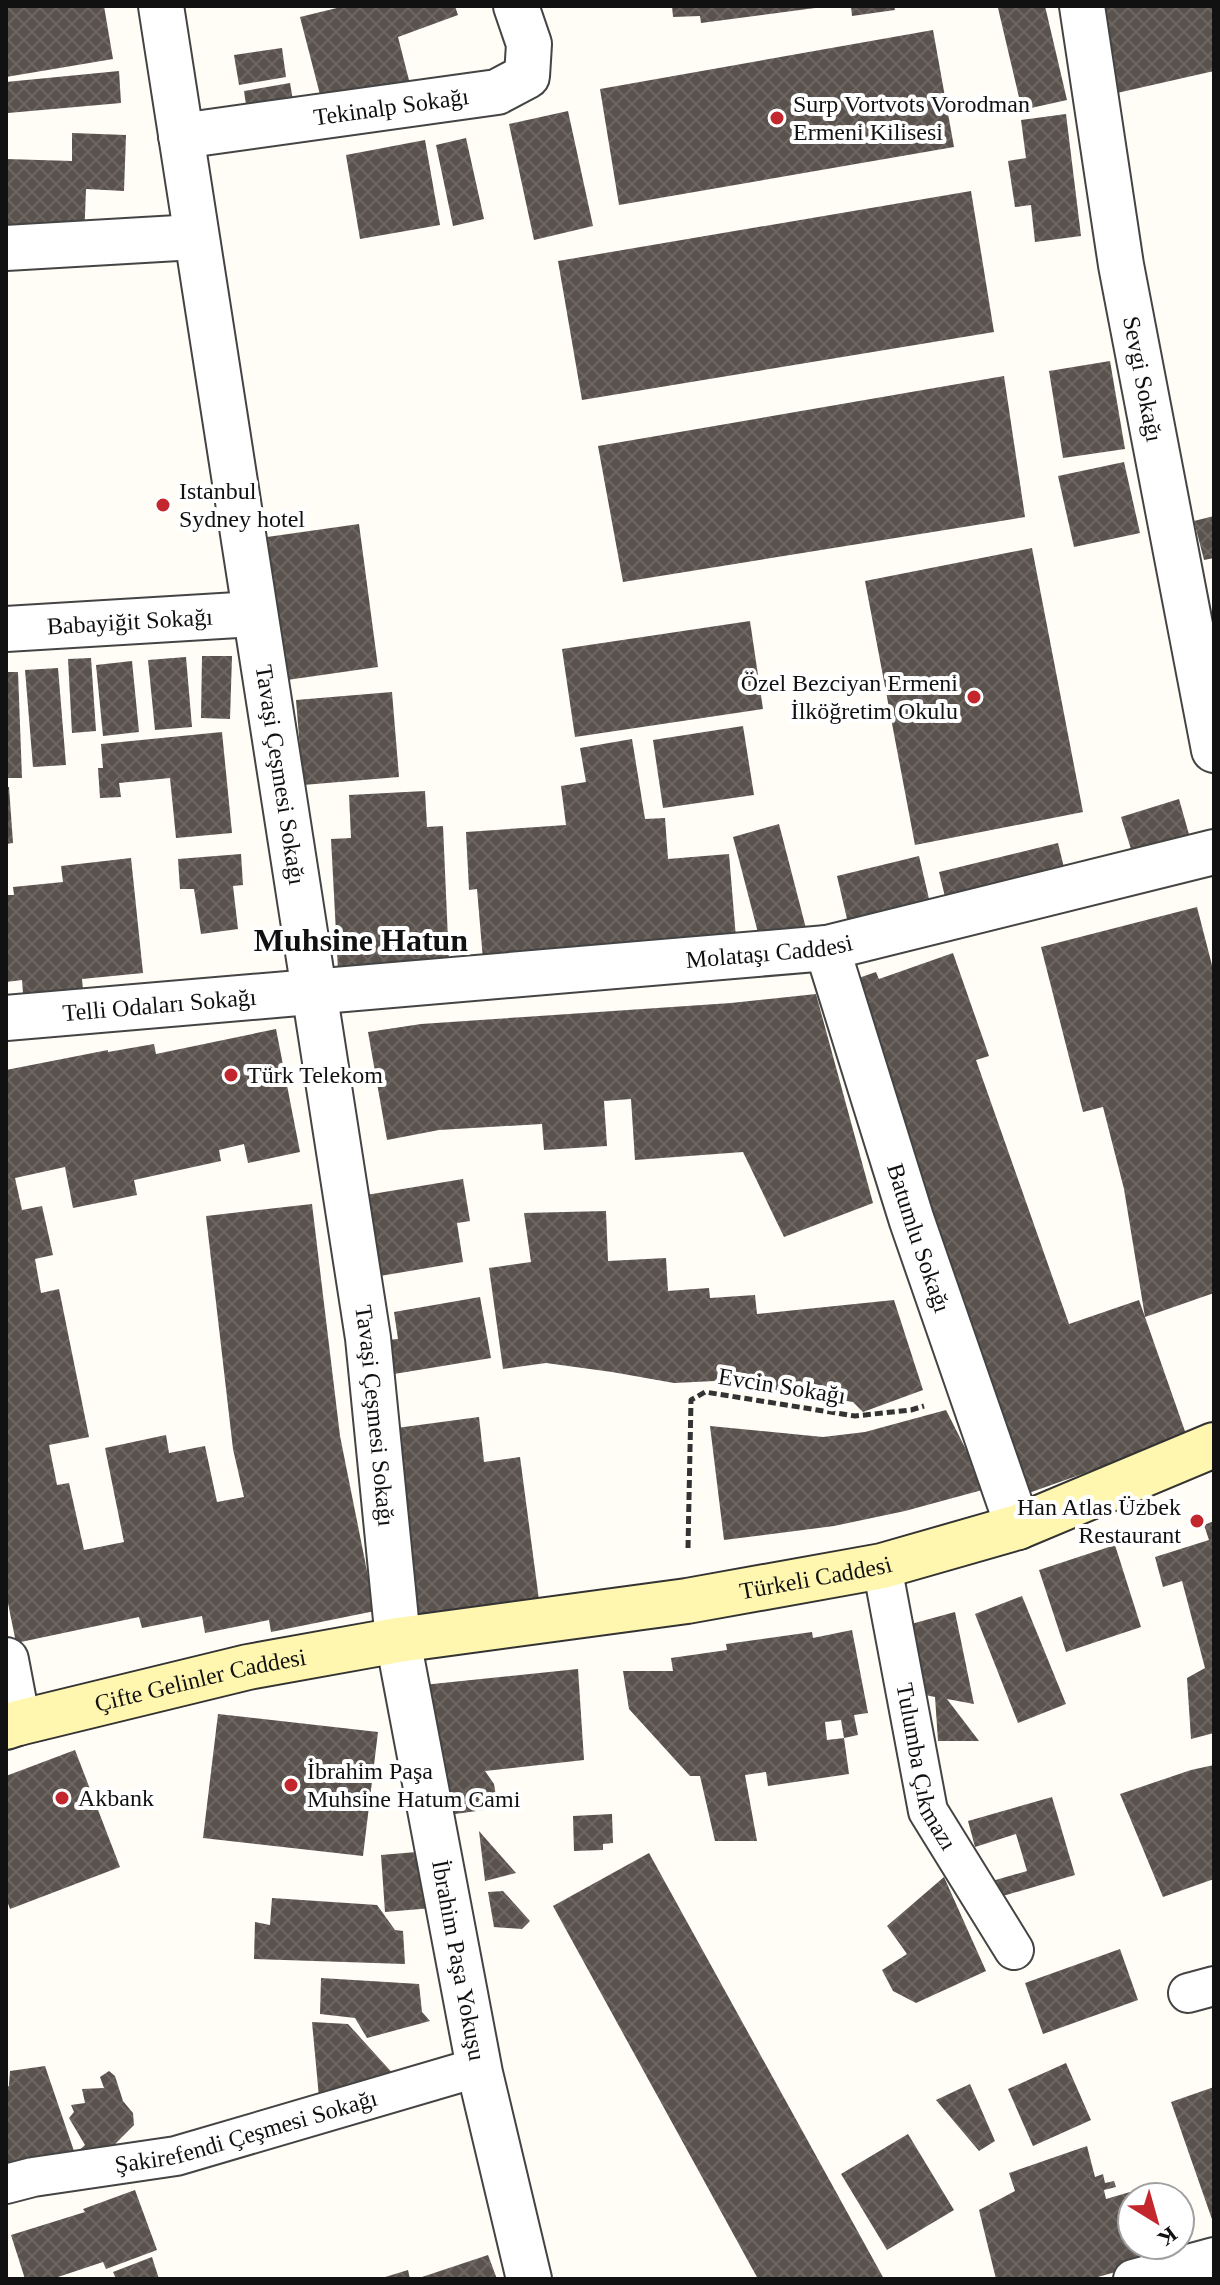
<svg xmlns="http://www.w3.org/2000/svg" width="1220" height="2285" font-family="'Times New Roman',serif">
<style>
.building{fill:url(#building-cross-hatch)}
.lines{fill:none;stroke-linecap:round;stroke-linejoin:round}
.pedestrian-casing{stroke:#444;stroke-width:42}
.minor-casing{stroke:#444;stroke-width:48}
.tertiary-casing{stroke:#444;stroke-width:48}
.secondary-casing{stroke:#333;stroke-width:48}
.path{stroke:#333;stroke-width:5;stroke-dasharray:8 4;stroke-linecap:butt}
.pedestrian{stroke:#fff;stroke-width:38}
.minor{stroke:#fff;stroke-width:44}
.tertiary{stroke:#fff;stroke-width:44}
.secondary{stroke:#fff6b0;stroke-width:44}
.poi-dot{fill:#c4262e;stroke:#fff;stroke-width:3}
.labels{text-anchor:middle;stroke-width:8;stroke-linejoin:round;paint-order:stroke}
.poi-label{font-size:24px;fill:#111;stroke:#fff;text-anchor:start}
.street-label{font-size:24px;fill:#111;stroke:#fff}
.district-label{font-size:32px;font-weight:bold;fill:#111;stroke:#fff}
</style>
<defs>
<pattern id="building-cross-hatch" width="8" height="8" patternUnits="userSpaceOnUse" patternTransform="scale(2)"><rect width="8" height="8" fill="#5a524d"/><path d="M0 0l8 8M0 8l8-8" fill="none" stroke="#6d6662"/></pattern>
</defs>
<rect width="100%" height="100%" fill="#fffdf5"/>
<path class="building" d="M6,6H104L113,59L6,77Z
M345,6H455L458,15L398,37L412,92L325,114L300,17Z
M672,6H815V8L701,23L700,16L673,17Z
M851,6H894L895,10L852,16Z
M1006,6H1045L1067,100L1022,110L998,8Z
M1098,6H1214V71L1117,93Z
M933,30L954,147L619,205L600,89Z
M282,48L286,77L239,85L234,55Z
M119,71L121,103L8,113L6,82Z
M290,83L295,112L248,119L244,91Z
M568,111L593,226L534,240L509,124Z
M1066,114L1081,236L1035,242L1031,205L1015,207L1008,161L1026,158L1021,120Z
M72,133L126,135L124,191L86,189L84,241L6,238V159L72,161Z
M466,138L484,219L453,226L436,145Z
M425,140L440,225L360,239L346,155Z
M971,191L994,332L582,400L558,261Z
M1110,361L1125,449L1063,458L1049,371Z
M1004,376L1025,517L623,582L598,446Z
M1124,462L1140,533L1074,547L1058,476Z
M1214,516V558L1204,560L1194,521Z
M359,524L378,667L287,680L267,537Z
M1032,548L1083,812L915,845L865,581Z
M750,621L763,709L575,737L562,649Z
M202,656H232L230,719L201,718Z
M186,657L192,727L155,730L148,660Z
M91,658L96,731L72,733L68,659Z
M132,661L139,732L103,736L96,665Z
M58,668L66,765L33,767L25,670Z
M6,672H18L22,778H6Z
M392,692L399,777L303,785L296,700Z
M743,726L754,795L663,808L653,740Z
M222,732L232,833L176,838L170,778L119,783L121,797L100,798L98,768H103L101,744Z
M632,739L645,819L665,818L668,859L729,854L736,938L483,960L477,889L469,890L466,832L566,825L561,786L586,782L580,748Z
M6,787H9L13,843L6,844Z
M425,791L427,827L443,826L449,962L338,970L331,839L351,838L349,795Z
M1179,799L1192,845L1135,862L1121,817Z
M779,824L808,936L762,948L733,837Z
M1058,843L1067,880L948,909L939,872Z
M241,854L243,885L233,886L238,929L201,934L194,889H180L178,859Z
M919,856L933,916L851,936L837,876Z
M131,858L143,973L82,979L84,1001L24,1006L22,980L6,982V895H14L13,887L63,882L61,866Z
M1197,907L1214,973V1293L1145,1317L1187,1437L1023,1495L844,983L876,972L879,979L953,953L989,1056L976,1060L1069,1324L1139,1300L1145,1317L1124,1189L1103,1107L1083,1112L1041,947Z
M816,994L873,1203L784,1237L743,1152L635,1160L631,1099L604,1101L607,1146L544,1150L542,1124L439,1130L387,1140L368,1032L421,1024L731,1003Z
M276,1029L300,1152L248,1163L244,1144L219,1150L221,1161L134,1180L137,1195L73,1208L65,1167L15,1178L22,1210L42,1206L53,1255L35,1259L41,1293L59,1289L89,1437L49,1445L57,1485L69,1483L84,1550L124,1542L105,1448L166,1435L169,1453L205,1446L217,1502L244,1497L233,1449L206,1216L312,1204L340,1436L375,1611L271,1632L269,1620L205,1633L202,1616L142,1628L139,1617L16,1643L6,1593V1070L108,1050V1052L154,1044L156,1054Z
M463,1179L470,1221L457,1223L463,1262L374,1277L360,1196Z
M606,1211L608,1261L666,1258L668,1291L709,1288L710,1298L755,1295L757,1314L894,1300L923,1390L863,1412L853,1402L715,1381L674,1383L612,1372L546,1363L503,1369L489,1268L531,1262L524,1213Z
M480,1297L491,1358L382,1376L376,1341L398,1339L394,1312Z
M946,1410L986,1489L905,1511L834,1526L724,1540L710,1426L823,1437L865,1432Z
M479,1417L484,1462L520,1457L539,1600L414,1617L389,1429Z
M1214,1521V1733L1191,1739L1187,1678L1205,1668L1182,1581L1163,1587L1155,1557L1209,1540L1204,1525Z
M1115,1545L1141,1627L1066,1652L1039,1570Z
M1022,1596L1066,1704L1018,1723L975,1614Z
M955,1612L974,1704L947,1699L979,1741H938L935,1697L925,1695L911,1624Z
M852,1630L868,1713L854,1715L858,1735L844,1738L841,1720L825,1722L827,1740L844,1738L849,1774L768,1786L766,1772L745,1775L757,1841H715L700,1776H690L629,1709L623,1671H673L671,1658L727,1650L726,1644L812,1632L813,1638Z
M578,1669L584,1760L485,1771L494,1784L498,1808L441,1816L423,1685Z
M218,1714L378,1732L363,1856L203,1838Z
M75,1750L120,1867L10,1909L6,1898V1776Z
M1214,1765V1879L1163,1897L1120,1794L1191,1770Z
M1052,1797L1075,1875L996,1898L992,1881L1027,1871L1016,1834L975,1847L968,1821Z
M612,1814L613,1843L603,1844V1850L574,1851L573,1816Z
M479,1831L516,1873L485,1881Z
M428,1851L432,1908L385,1912L381,1855Z
M649,1853L884,2279H758L553,1906Z
M944,1877L986,1971L916,2003L893,1991L882,1970L907,1954L887,1926Z
M503,1891L530,1921L522,1929L494,1927L488,1892Z
M272,1898L377,1905L395,1930L403,1931L405,1964L254,1959L255,1922L270,1925Z
M1120,1949L1138,2000L1043,2034L1025,1983Z
M321,1978L419,1984L422,2012L430,2021L367,2038L355,2018L320,2014Z
M312,2022L348,2024L396,2077L319,2097Z
M1066,2063L1091,2120L1033,2146L1008,2089Z
M45,2066L75,2154L6,2177V2087L9,2086L10,2071Z
M109,2071L115,2076L123,2101L133,2113L134,2125L107,2152L75,2154L85,2145L69,2118L74,2112L71,2105L85,2103L82,2089L104,2088L100,2077Z
M970,2084L995,2141L979,2151L936,2100Z
M1214,2087V2225L1171,2102Z
M908,2134L954,2210L887,2250L841,2174Z
M1087,2146L1095,2177L1103,2174L1105,2183L1114,2181L1116,2187L1104,2190L1106,2199L1130,2192L1132,2227L1123,2229L1128,2247L1150,2245L1154,2261L1091,2279H996L979,2210L1015,2191L1009,2173Z
M135,2190L157,2250L106,2269L103,2262L52,2279H25L11,2235L85,2212L83,2209Z
M488,2255L497,2279H419V2278Z
M152,2257L159,2279H116L113,2272Z
M408,2270L410,2279H382V2278Z"/>
<g class="lines">
<defs>
<g id="pedestrian">
<path id="s1" d="M882,1566L928,1811L1014,1950"/>
<path d="M1188,1993L1214,1986"/>
<path id="s2" d="M6,2184L33,2177L176,2156L476,2068L480,2073"/>
<path d="M1133,2279L1214,2257"/>
</g>
<g id="minor">
<path id="s3" d="M161,6L368,1338L398,1640"/>
<path id="s4" d="M1082,6L1121,265L1214,750"/>
<path id="s5" d="M181,136L497,92L527,76L529,44L516,6"/>
<path d="M6,248L195,237"/>
<path id="s6" d="M6,629L254,614"/>
<path id="s7" d="M827,948L912,1221L1018,1527"/>
<path id="s8" d="M6,1018L827,948L1214,852"/>
<path d="M6,1660L18,1723"/>
</g>
<g id="tertiary">
<path id="s9" d="M398,1640L480,2073L529,2279"/>
</g>
<g id="secondary">
<path id="s10" d="M6,1727L18,1723L248,1667L398,1640L687,1601L882,1566L1018,1527L1214,1445"/>
</g>
</defs>
<use href="#pedestrian" class="pedestrian-casing"/>
<use href="#minor" class="minor-casing"/>
<use href="#tertiary" class="tertiary-casing"/>
<use href="#secondary" class="secondary-casing"/>
<path class="path" d="M688,1548L691,1400L705,1392L855,1416L911,1410L924,1406"/>
<use href="#pedestrian" class="pedestrian"/>
<use href="#minor" class="minor"/>
<use href="#tertiary" class="tertiary"/>
<use href="#secondary" class="secondary"/>
</g>
<g class="poi-dot">
<circle cx="777" cy="118" r="8"/>
<circle cx="163" cy="505" r="8"/>
<circle cx="974" cy="697" r="8"/>
<circle cx="231" cy="1075" r="8"/>
<circle cx="1197" cy="1521" r="8"/>
<circle cx="291" cy="1785" r="8"/>
<circle cx="62" cy="1798" r="8"/>
</g>
<g class="labels">
<g class="poi-label">
<text x="793" y="112">Surp Vortvots Vorodman<tspan x="793" dy="28">Ermeni Kilisesi</tspan></text>
<text x="179" y="499">Istanbul<tspan x="179" dy="28">Sydney hotel</tspan></text>
<text x="958" y="691" text-anchor="end">Özel Bezciyan Ermeni<tspan x="958" dy="28">İlköğretim Okulu</tspan></text>
<text x="247" y="1083">Türk Telekom</text>
<text x="1181" y="1515" text-anchor="end">Han Atlas Üzbek<tspan x="1181" dy="28">Restaurant</tspan></text>
<text x="307" y="1779">İbrahim Paşa<tspan x="307" dy="28">Muhsine Hatum Cami</tspan></text>
<text x="78" y="1806">Akbank</text>
</g>
<g class="street-label">
<text dy="8" stroke="none"><textPath href="#s5" startOffset="212">Tekinalp Sokağı</textPath></text>
<text dy="8" stroke="none"><textPath href="#s4" startOffset="378">Sevgi Sokağı</textPath></text>
<text dy="8" stroke="none"><textPath href="#s6" startOffset="124">Babayiğit Sokağı</textPath></text>
<text dy="8" stroke="none"><textPath href="#s3" startOffset="778">Tavaşi Çeşmesi Sokağı</textPath></text>
<text dy="8" stroke="none"><textPath href="#s8" startOffset="766">Molataşı Caddesi</textPath></text>
<text dy="8" stroke="none"><textPath href="#s8" startOffset="154">Telli Odaları Sokağı</textPath></text>
<text dy="8" stroke="none"><textPath href="#s7" startOffset="304">Batumlu Sokağı</textPath></text>
<text transform="translate(782 1386) rotate(9)" y="8">Evcin Sokağı</text>
<text dy="8" stroke="none"><textPath href="#s3" startOffset="1426">Tavaşi Çeşmesi Sokağı</textPath></text>
<text dy="8" stroke="none"><textPath href="#s10" startOffset="824">Türkeli Caddesi</textPath></text>
<text dy="8" stroke="none"><textPath href="#s10" startOffset="200">Çifte Gelinler Caddesi</textPath></text>
<text dy="8" stroke="none"><textPath href="#s1" startOffset="206">Tulumba Çıkmazı</textPath></text>
<text dy="8" stroke="none"><textPath href="#s9" startOffset="326">İbrahim Paşa Yokuşu</textPath></text>
<text dy="8" stroke="none"><textPath href="#s2" startOffset="246">Şakirefendi Çeşmesi Sokağı</textPath></text>
</g>
<g class="district-label">
<text x="361" y="951">Muhsine Hatun</text>
</g>
</g>
<rect width="1220" height="2285" fill="none" stroke="#111111" stroke-width="16"/>
<g transform="translate(1156 2221) rotate(143)"><circle r="38" fill="#ffffff" stroke="#a0a0a0" stroke-width="2"/>
<path d="M0-6L14 30L0 20L-14 30Z" fill="#c4262e"/>
<text y="-12" font-size="22" font-weight="bold" text-anchor="middle" fill="#111111">K</text>
</g>
</svg>
